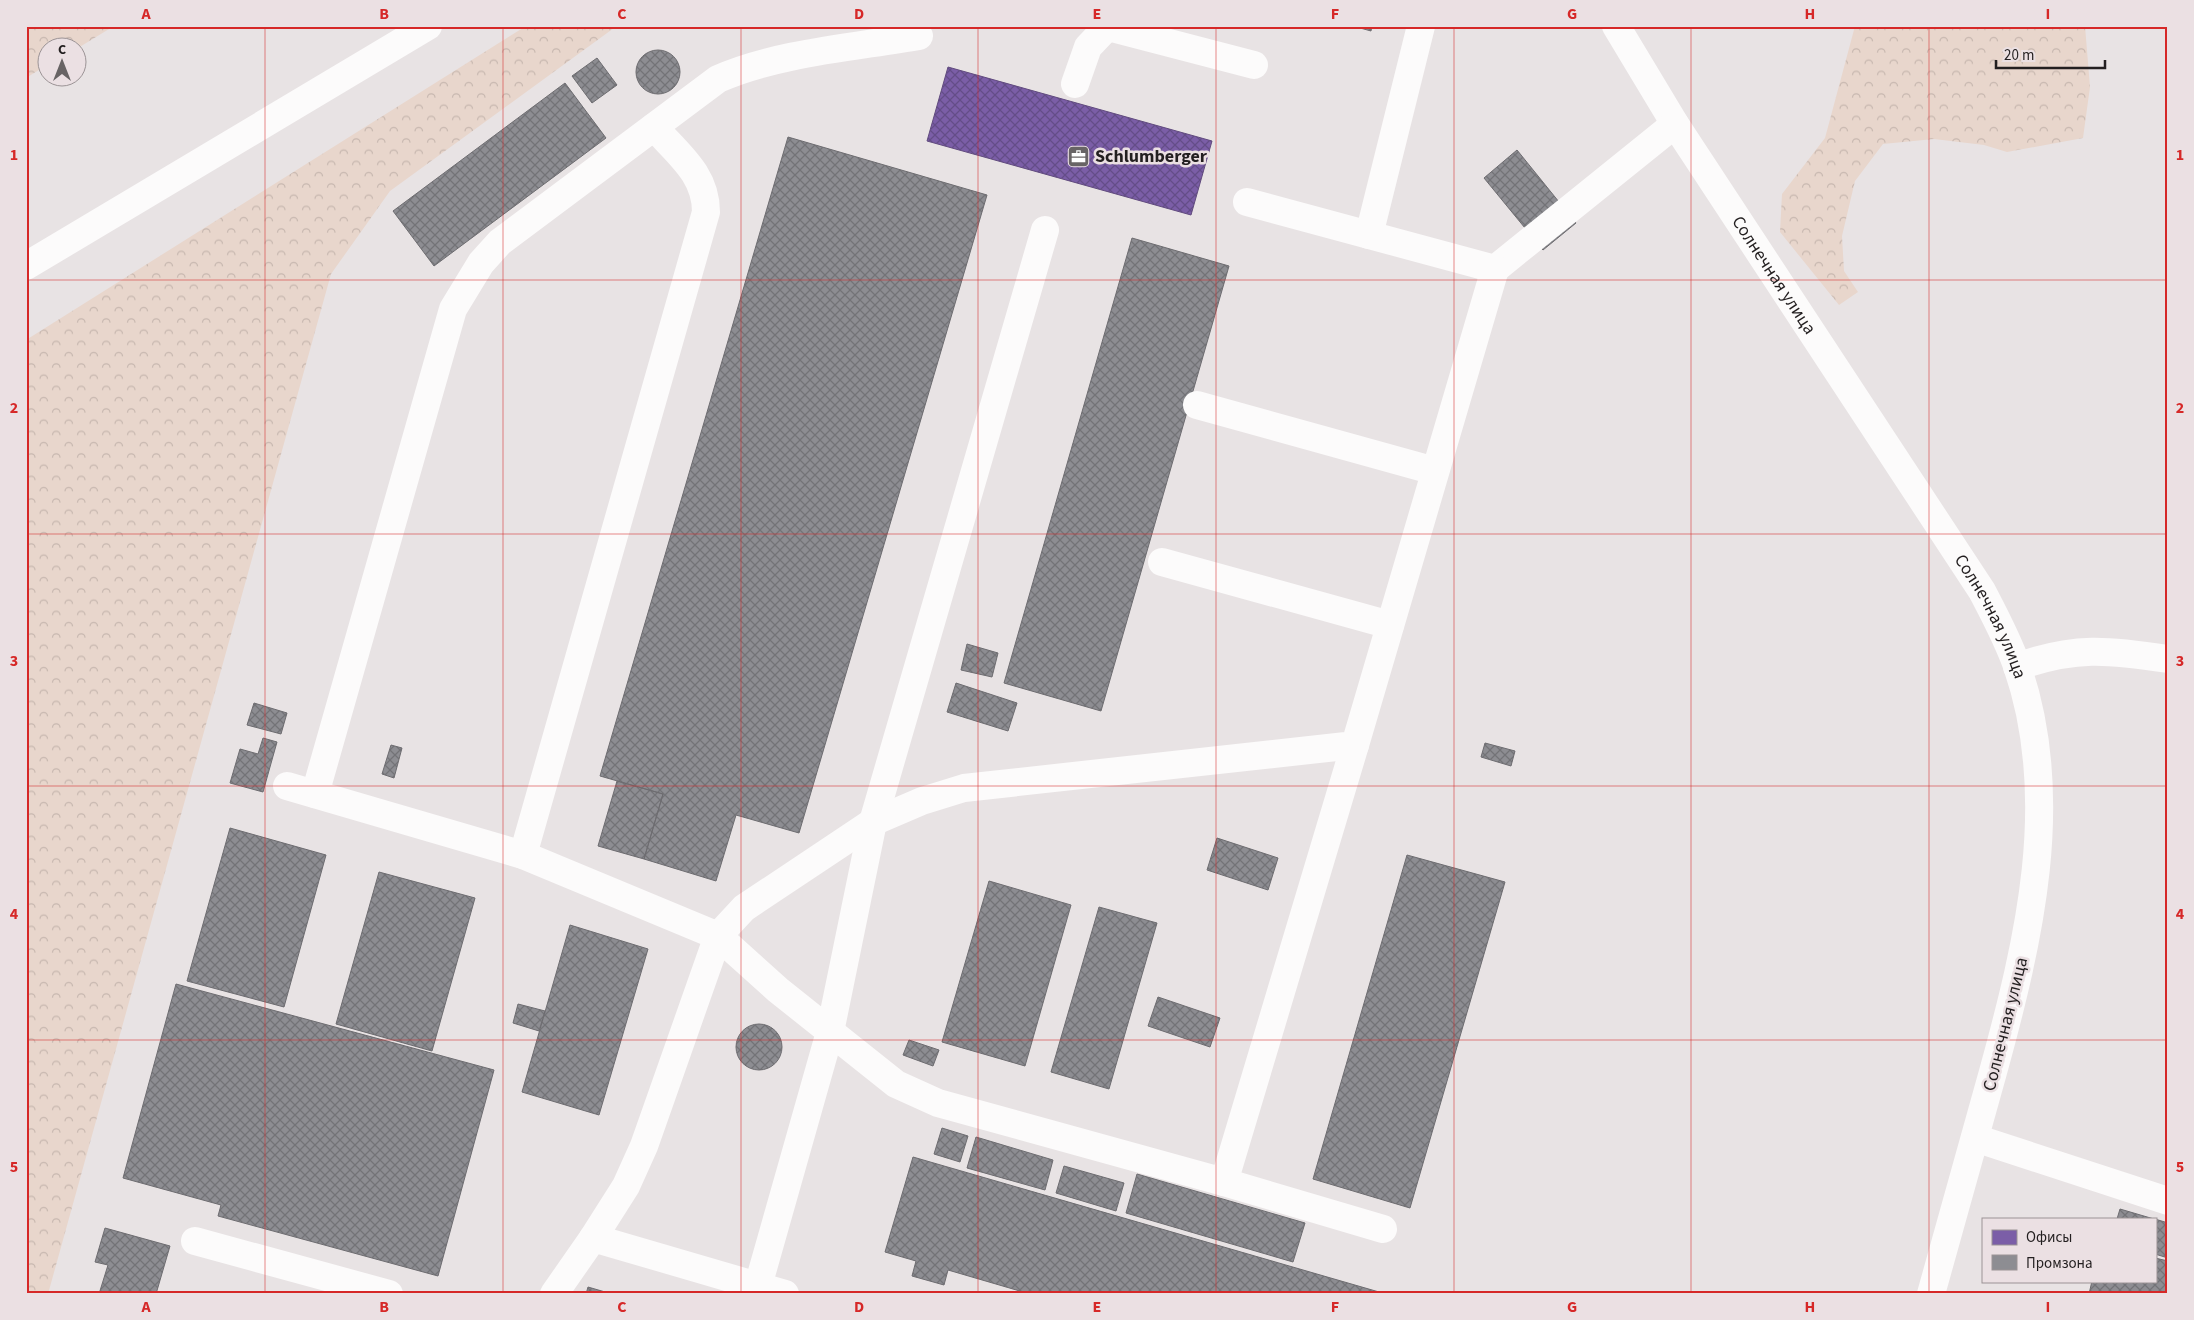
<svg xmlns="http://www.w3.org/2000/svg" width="2194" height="1320" font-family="'Source Sans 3',sans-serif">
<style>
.forest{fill:url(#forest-crowns)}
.offices{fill:url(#offices-cross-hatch);stroke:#614b7e}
.industry{fill:url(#industry-cross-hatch);stroke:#6d6c70}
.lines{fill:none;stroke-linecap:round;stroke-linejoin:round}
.minor{stroke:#fcfbfb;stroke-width:28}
.major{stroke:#fcfbfb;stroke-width:28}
.grid{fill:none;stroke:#d62828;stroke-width:1;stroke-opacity:0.55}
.labels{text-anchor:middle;stroke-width:5;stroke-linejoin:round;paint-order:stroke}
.poi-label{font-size:18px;font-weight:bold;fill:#231f20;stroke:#ebe0e3;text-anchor:start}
.street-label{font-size:18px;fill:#231f20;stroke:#ebe0e3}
.neatline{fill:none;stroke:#d62828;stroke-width:2}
.grid-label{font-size:16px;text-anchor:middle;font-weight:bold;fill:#d62828}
</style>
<defs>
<pattern id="forest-crowns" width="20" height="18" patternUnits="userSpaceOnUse" patternTransform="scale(1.25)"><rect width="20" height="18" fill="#e8d6cc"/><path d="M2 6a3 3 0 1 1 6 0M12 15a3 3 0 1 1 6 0" fill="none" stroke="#c7b7af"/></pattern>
<pattern id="offices-cross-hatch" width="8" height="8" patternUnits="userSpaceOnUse" patternTransform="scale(1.25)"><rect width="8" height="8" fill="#7b5ea7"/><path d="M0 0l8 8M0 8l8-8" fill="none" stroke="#644d88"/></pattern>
<pattern id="industry-cross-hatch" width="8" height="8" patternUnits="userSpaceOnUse" patternTransform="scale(1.25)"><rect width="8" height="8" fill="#8d8d92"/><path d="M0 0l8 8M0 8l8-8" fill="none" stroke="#737377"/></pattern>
</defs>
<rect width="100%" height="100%" fill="#e8e3e4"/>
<path class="forest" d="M26,26H114L78,48H48L47,65L26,78Z
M526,26H597L614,28L390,191L331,274L48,1294H26V340Z
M1855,26H2085L2090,87L2083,138L2007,152L1984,145L1934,139L1883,144L1855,181L1842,236L1844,271L1858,292L1839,305L1780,232L1782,194L1825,138Z"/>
<path class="offices" d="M948,67L1212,141L1191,215L927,141Z"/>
<path class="industry" d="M1353,26H1372L1371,31Z
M636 72a22 22 0 1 1 44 0a22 22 0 1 1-44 0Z
M597,58L617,85L592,103L572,76Z
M565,83L606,138L434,266L393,211Z
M788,137L987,195L799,833L736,815L716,881L644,859L663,794L600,776Z
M1517,150L1576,223L1543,250L1484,178Z
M1132,238L1229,266L1101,711L1004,683Z
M967,644L998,653L992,677L961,670Z
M956,683L1017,703L1008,731L947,712Z
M254,703L287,713L281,734L247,725Z
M263,738L277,742L263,792L230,783L240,749L258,754Z
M1485,743L1515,751L1511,766L1481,757Z
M391,745L402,748L394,778L382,774Z
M617,781L663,794L644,859L598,846Z
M230,828L326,855L284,1007L187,981Z
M1217,838L1278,858L1268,890L1207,870Z
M1407,855L1505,882L1410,1208L1313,1179Z
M379,872L475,898L432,1051L336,1024Z
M989,881L1071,905L1025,1066L942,1042Z
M1099,907L1157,923L1109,1089L1051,1072Z
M570,925L648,949L599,1115L522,1092Z
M176,984L494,1070L438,1276L218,1216L221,1205L123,1178Z
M1158,997L1220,1018L1210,1047L1148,1026Z
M518,1004L545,1011L539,1031L513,1023Z
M736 1047a23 23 0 1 1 46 0a23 23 0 1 1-46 0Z
M909,1040L939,1050L933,1066L903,1055Z
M942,1128L968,1136L960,1162L934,1154Z
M976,1137L1053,1160L1045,1190L967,1168Z
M913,1157L1379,1292L1030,1294L948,1270L944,1285L912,1276L916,1261L885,1252Z
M1064,1166L1124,1183L1116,1211L1056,1193Z
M1137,1174L1305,1223L1293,1262L1126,1213Z
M2120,1209L2154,1219H2117Z
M2155,1219L2168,1223V1258L2155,1254Z
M105,1228L170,1246L156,1294H99L108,1265L95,1262Z
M2155,1258L2168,1261V1294H2089L2092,1281H2155Z
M588,1287L612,1294H586Z"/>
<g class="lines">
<g class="minor">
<path id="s1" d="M1616,26L1675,124L1982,591C1995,616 2008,640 2017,666C2063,799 2029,941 1993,1072C1973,1146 1952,1220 1931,1294"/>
<path d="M1108,27L1254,65"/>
<path d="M1075,84L1088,47L1108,26"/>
<path d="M1247,202L1495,269L1675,124"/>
<path d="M1369,235L1421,26"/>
<path d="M1197,405L1435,471"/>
<path d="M1162,562L1390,625"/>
<path d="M2017,667C2074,646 2109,650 2168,659"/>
<path d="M287,786L523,855L718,936L778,990L896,1084L938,1103L1224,1182L1355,745"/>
<path d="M315,794L453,309L481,263L500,242L718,79C776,53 856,47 919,36"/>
<path d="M523,855L706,212C706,174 678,154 654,127"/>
<path d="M1975,1138L2168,1201"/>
<path d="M1224,1182L1383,1229"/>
<path d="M593,1238L785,1294"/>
<path d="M195,1241L389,1294"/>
<path d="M758,1286L830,1032L873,822L1045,230"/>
<path d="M554,1294L593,1238L626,1186L644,1146L718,936L744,908L873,822L922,801L964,788L1355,745L1495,269"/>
</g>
<path class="major" d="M26,266L428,26"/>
</g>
<path class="grid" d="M265,26V1294M503,26V1294M741,26V1294M978,26V1294M1216,26V1294M1454,26V1294M1691,26V1294M1929,26V1294M26,280H2168M26,534H2168M26,786H2168M26,1040H2168"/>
<defs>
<symbol id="office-square" viewBox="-11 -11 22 22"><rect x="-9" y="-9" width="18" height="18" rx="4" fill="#686465" stroke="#ebe0e3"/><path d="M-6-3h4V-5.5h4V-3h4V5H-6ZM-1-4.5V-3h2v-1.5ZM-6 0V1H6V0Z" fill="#fff"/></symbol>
</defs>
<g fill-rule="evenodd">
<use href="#office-square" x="1066" y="144" width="25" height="25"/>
</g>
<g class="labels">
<g class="poi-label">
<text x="1095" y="162">Schlumberger</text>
</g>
<g class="street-label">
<text dy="6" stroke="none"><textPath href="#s1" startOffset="295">Солнечная улица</textPath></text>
<text dy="6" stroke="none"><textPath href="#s1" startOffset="700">Солнечная улица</textPath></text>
<text transform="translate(2005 1024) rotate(-76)" y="6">Солнечная улица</text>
</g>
</g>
<rect width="2194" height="1320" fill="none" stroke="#ebe0e3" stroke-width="55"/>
<rect x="1982" y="1218" width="175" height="65" fill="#ebe0e3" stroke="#9b9395"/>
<rect x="1992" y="1230" width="25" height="15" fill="#7b5ea7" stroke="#9b9395"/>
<text x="2026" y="1242" font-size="15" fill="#231f20">Офисы</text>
<rect x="1992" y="1255" width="25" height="15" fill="#8d8d92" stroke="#9b9395"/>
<text x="2026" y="1268" font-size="15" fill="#231f20">Промзона</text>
<g transform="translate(62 62)"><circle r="24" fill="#ebe0e3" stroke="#9b9395"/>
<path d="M0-4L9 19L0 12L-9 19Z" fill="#686465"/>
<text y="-8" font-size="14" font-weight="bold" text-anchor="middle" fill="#231f20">С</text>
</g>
<path d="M1996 60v8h109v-8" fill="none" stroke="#231f20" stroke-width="2.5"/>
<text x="2004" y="60" font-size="15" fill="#231f20" stroke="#ebe0e3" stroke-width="4" paint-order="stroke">20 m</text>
<rect x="28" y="28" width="2138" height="1264" class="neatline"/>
<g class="grid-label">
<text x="146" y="19">A</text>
<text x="384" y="19">B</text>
<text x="622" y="19">C</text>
<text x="859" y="19">D</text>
<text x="1097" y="19">E</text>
<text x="1335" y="19">F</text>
<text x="1572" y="19">G</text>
<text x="1810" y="19">H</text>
<text x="2048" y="19">I</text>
<text x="14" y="160">1</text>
<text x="2180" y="160">1</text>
<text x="14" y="413">2</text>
<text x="2180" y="413">2</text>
<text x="14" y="666">3</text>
<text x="2180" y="666">3</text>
<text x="14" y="919">4</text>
<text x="2180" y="919">4</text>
<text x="14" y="1172">5</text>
<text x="2180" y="1172">5</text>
<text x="146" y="1312">A</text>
<text x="384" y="1312">B</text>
<text x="622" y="1312">C</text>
<text x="859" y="1312">D</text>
<text x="1097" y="1312">E</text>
<text x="1335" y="1312">F</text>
<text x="1572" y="1312">G</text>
<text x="1810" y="1312">H</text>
<text x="2048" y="1312">I</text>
</g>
</svg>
